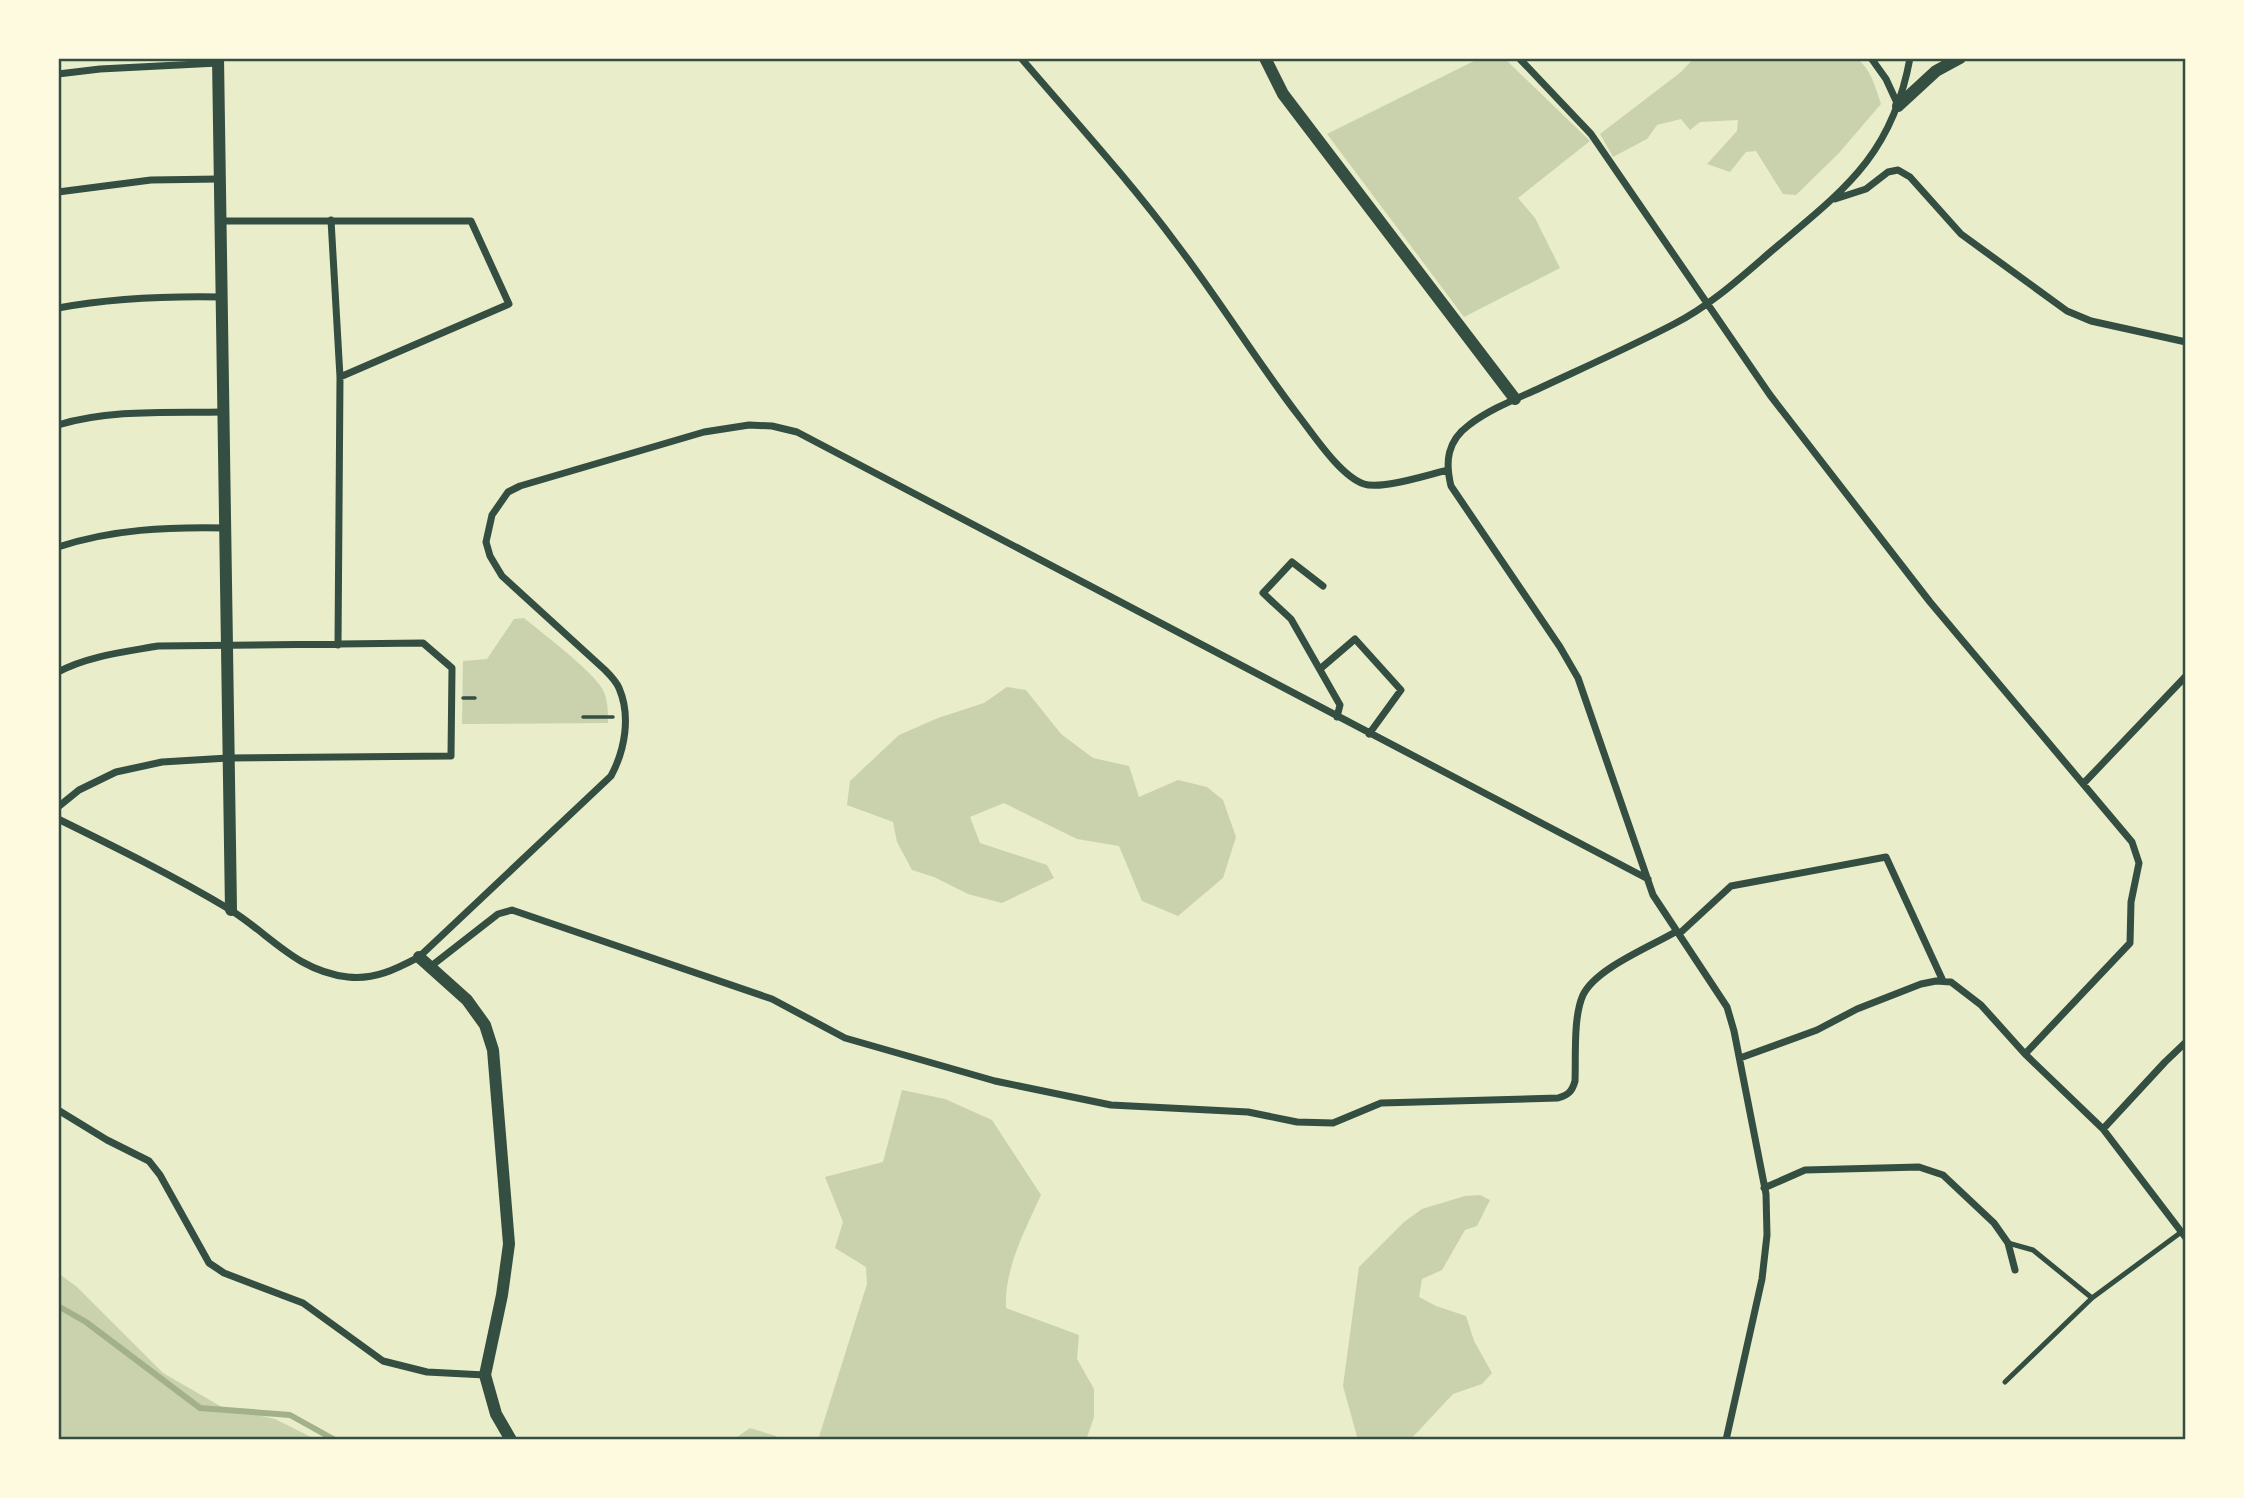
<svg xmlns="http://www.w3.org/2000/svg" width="2244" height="1498" font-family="'Noto Serif',serif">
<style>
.green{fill:#cad2ad}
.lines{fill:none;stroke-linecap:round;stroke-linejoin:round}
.stream{stroke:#a3b18a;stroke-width:6}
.path{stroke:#344e41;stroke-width:3.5}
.service{stroke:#344e41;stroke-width:5}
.minor{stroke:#344e41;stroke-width:7}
.tertiary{stroke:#344e41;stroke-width:12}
.neatline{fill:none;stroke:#344e41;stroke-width:2.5}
</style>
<rect width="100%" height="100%" fill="#e9edc9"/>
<path class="green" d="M1480,58H1504L1590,141L1518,198L1535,218L1560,268L1464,317L1327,134Z
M1694,58H1857C1871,70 1875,86 1881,104L1839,153L1796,195L1783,194L1756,151L1746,152L1730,172L1707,164L1737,131L1738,120L1700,122L1690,130L1681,119L1657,125L1647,139L1613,157L1600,134L1681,72Z
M524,618C543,634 592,670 603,690C608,700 608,712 608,723L462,724L463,661L487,659L514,619Z
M1007,687L1026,690L1061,734L1093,758L1129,766L1139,797L1178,780L1207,787L1223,800L1236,837L1223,878L1178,916L1142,901L1119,846L1077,839L1004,803L970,817L980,843L1047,865L1054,878L1002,903L968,894L934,877L912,870L897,842L893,822L847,805L850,781L899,735L938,718L984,703Z
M902,1090L945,1099L992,1120L1041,1195C1025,1230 1004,1269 1006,1308L1079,1335L1077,1359L1094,1389V1417L1086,1440H818L867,1284L866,1267L835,1248L843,1222L825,1177L883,1162Z
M1480,1195L1490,1200L1477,1226L1465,1230L1442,1270L1422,1279L1419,1297L1436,1306L1466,1316L1474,1341L1492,1373L1482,1384L1453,1394L1410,1440H1358L1343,1386L1359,1267L1404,1222L1422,1209L1465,1196Z
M58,1273L77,1287L163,1373L222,1407L275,1419L317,1440H58Z
M750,1428L776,1436L777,1440H733Z"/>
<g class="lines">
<path class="stream" d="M58,1306L86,1322L200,1408L290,1415L335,1440"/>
<path class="path" d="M463,698H475
M583,717H613"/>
<path class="service" d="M2008,1243L2033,1250L2092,1298
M2005,1382L2092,1298L2180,1233"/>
<path class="minor" d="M1021,58C1074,120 1129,180 1178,246C1220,301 1256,360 1298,415C1313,434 1340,476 1364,484C1380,490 1429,475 1447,470
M1519,58L1591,134L1770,395L1930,602L2132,842L2139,863L2131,902L2130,943L2025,1054
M1871,58L1886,79L1898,105
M58,74L100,69L218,63
M58,192L151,180L219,179
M1835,199L1866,189L1888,172L1898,170L1910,177L1961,234L2067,311L2091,321L2186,342
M331,220L340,377L338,645
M220,221H471L509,304L340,377
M58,308C113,298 166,296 221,297
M58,425C110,409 169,413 223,412
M58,547C113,529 167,527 225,528
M1323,586L1292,562L1263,593L1291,619L1340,705L1337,717
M1320,669L1355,639L1401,690L1369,734
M58,672C88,656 124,652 158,646L423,643L452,668L451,756L228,758L162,762L116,772L79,790L58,807
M2083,784L2186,676
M58,819C115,847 174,876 229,909C271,935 296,971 348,977C375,980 396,969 419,957L611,776C625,750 631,716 619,688C616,681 610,675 605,670L502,576L490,556L486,542L492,515L508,492L520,486L704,432L749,425L772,426L797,432L1648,879
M1679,934L1731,886L1886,857L1943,981
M430,967L498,914L512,910L772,999L845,1038L995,1081L1111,1105L1248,1112L1297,1122L1333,1123L1381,1103L1558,1098C1568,1095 1572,1092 1575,1081C1576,1057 1573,1017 1583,995C1596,968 1652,946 1677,931
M1740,1058L1817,1030L1857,1009L1921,984L1936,981L1951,982L1981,1005L2025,1054L2103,1129L2186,1238
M58,1110L107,1140L149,1161L160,1175L209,1263L224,1273L303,1303L383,1361L427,1372L485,1375
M2103,1129L2165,1062L2186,1042
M1764,1188L1805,1170L1919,1167L1943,1175L1994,1223L2008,1243L2015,1270
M1726,1440L1762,1279L1767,1235L1766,1194L1734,1031L1727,1007L1653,895L1578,678L1560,647L1451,486C1445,462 1447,441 1469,425C1490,409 1516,399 1540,388C1585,367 1630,347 1674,324C1709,306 1738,280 1768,254C1841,192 1892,158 1910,58"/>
<path class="tertiary" d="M218,58L231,910
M1265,58L1283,94L1515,399
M1898,106L1936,71L1960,58
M419,957L467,1000L485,1025L493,1050L509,1244L502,1295L485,1375L496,1414L511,1440"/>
</g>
<rect width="2244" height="1498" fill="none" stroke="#fefae0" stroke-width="119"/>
<rect x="60" y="60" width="2124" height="1378" class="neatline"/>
</svg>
